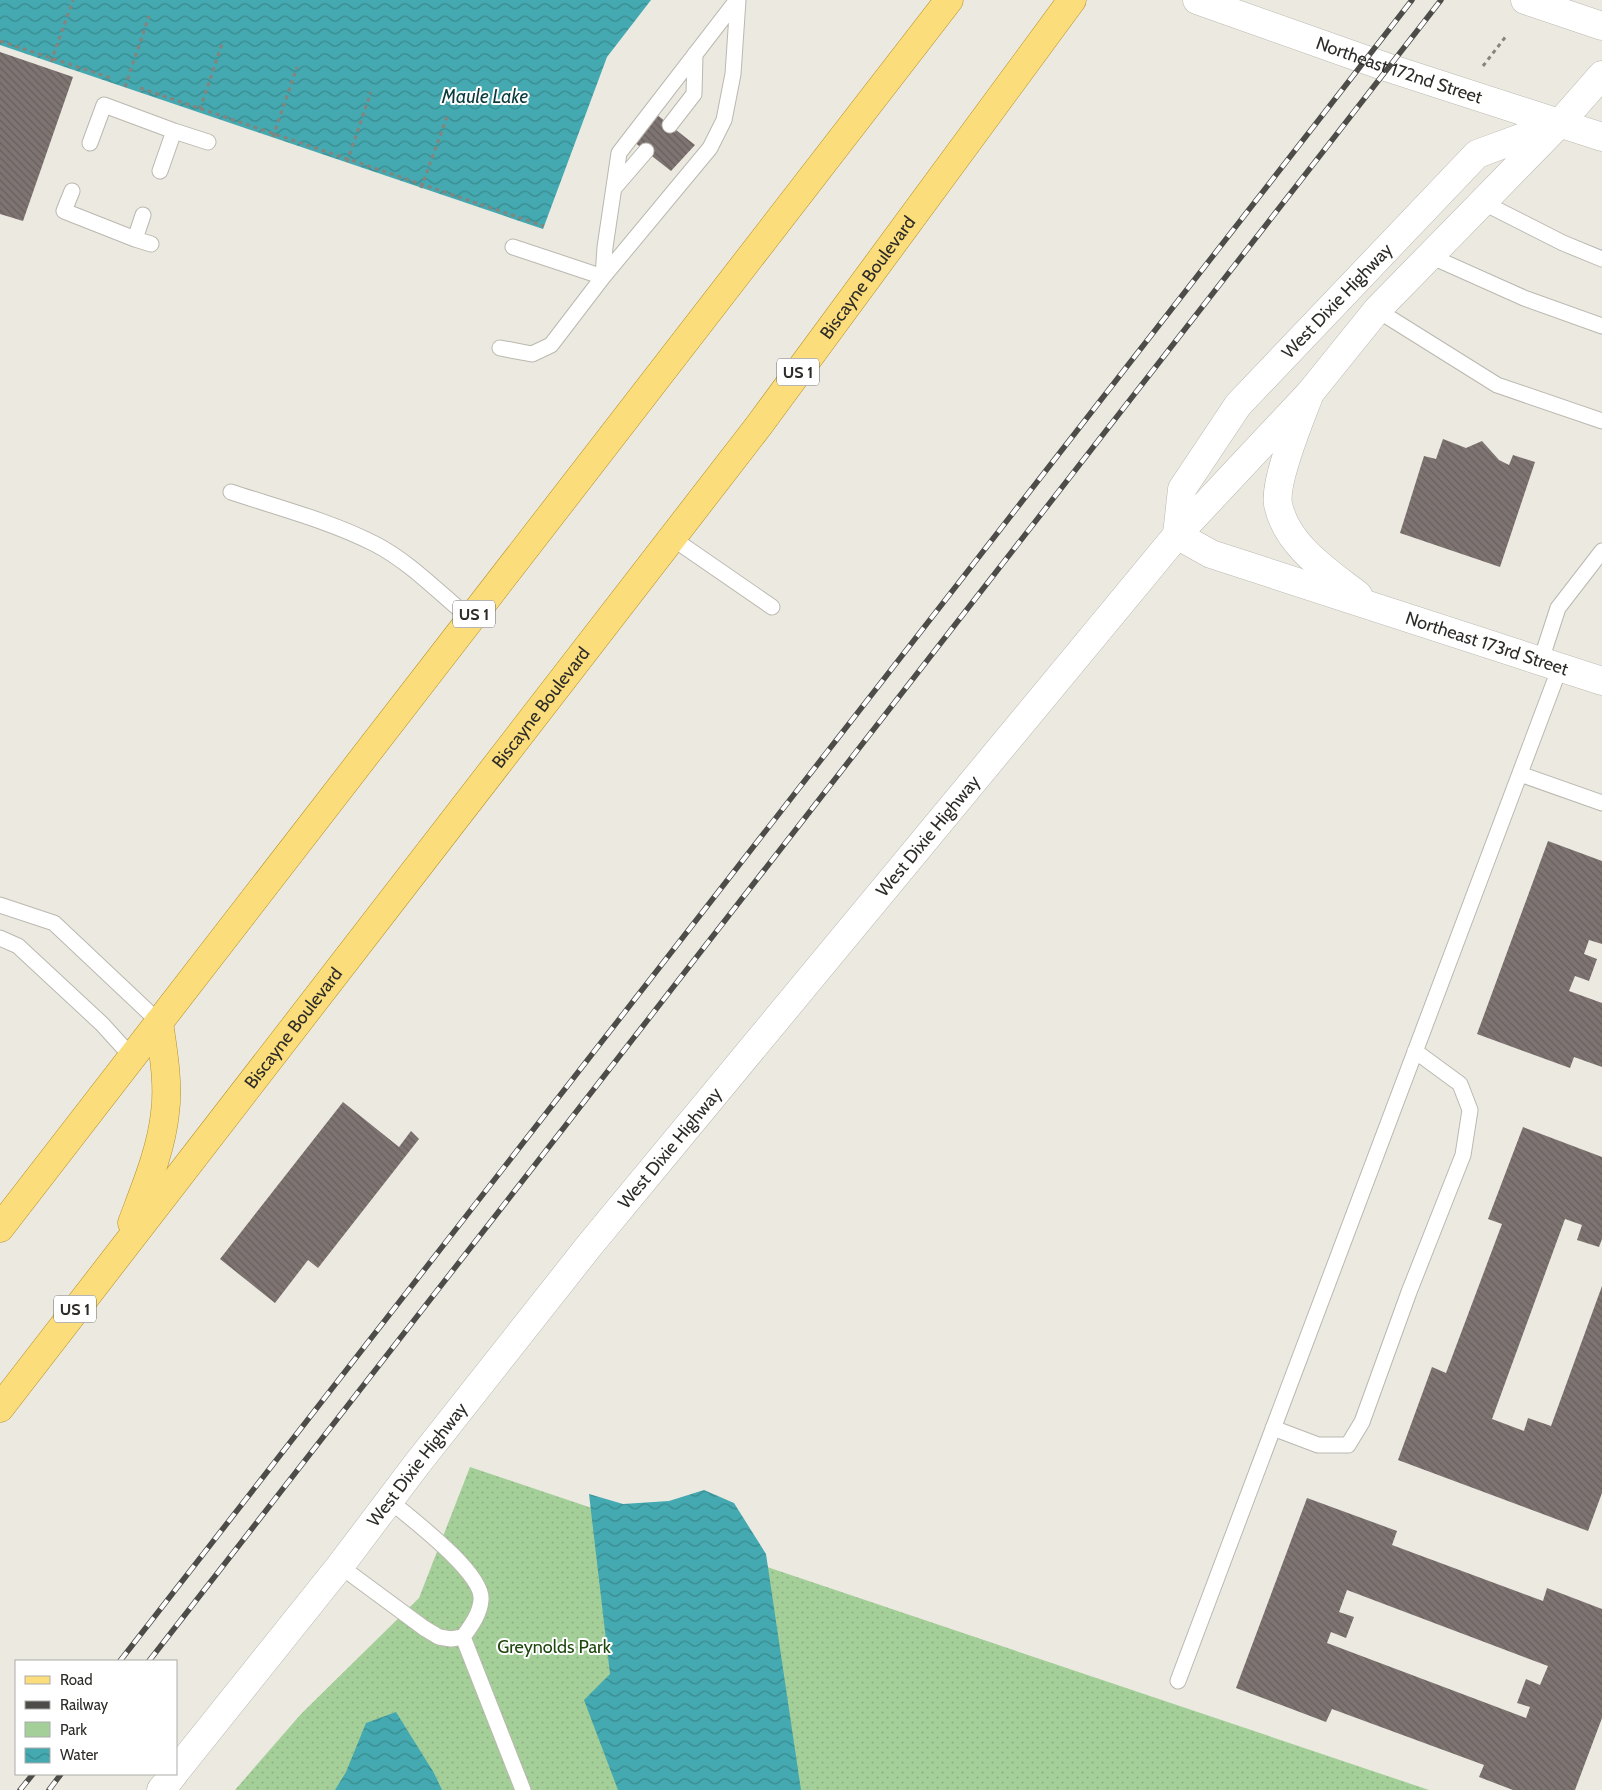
<svg xmlns="http://www.w3.org/2000/svg" width="1602" height="1790" font-family="Cabin,sans-serif">
<style>
.green{fill:url(#green-dots)}
.water{fill:url(#water-waves)}
.building{fill:url(#building-back-hatch);fill-rule:evenodd}
.lines{fill:none;stroke-linecap:round;stroke-linejoin:round}
.service-casing{stroke:#bab8af;stroke-width:17}
.minor-casing{stroke:#bab8af;stroke-width:29}
.tertiary-casing{stroke:#bab8af;stroke-width:29}
.primary-casing{stroke:#b29025;stroke-width:29}
.path{stroke:#85847e;stroke-width:3;stroke-dasharray:4 4;stroke-linecap:butt}
.service{stroke:#fff;stroke-width:15}
.minor{stroke:#fff;stroke-width:28}
.tertiary{stroke:#fff;stroke-width:28}
.primary{stroke:#fcdd7b;stroke-width:28}
.rail-casing{stroke:#4d4c48;stroke-width:5.5}
.rail{stroke:#fff;stroke-width:4;stroke-dasharray:11;stroke-linecap:butt}
.labels{text-anchor:middle;stroke-width:4;stroke-linejoin:round;paint-order:stroke}
.shield{fill:#fff;stroke:#6c6b69;stroke-width:1}
.shield-label{font-size:16px;font-weight:bold;fill:#2d2c29}
.street-label{font-size:18px;fill:#2d2c29;stroke:#fff}
.park-label{font-size:18px;fill:#1d470d;stroke:#fff}
.water-label{font-size:19px;font-style:italic;fill:#0b3b3e;stroke:#fff}
</style>
<defs>
<pattern id="green-dots" width="8" height="8" patternUnits="userSpaceOnUse" patternTransform="scale(1.25)"><rect width="8" height="8" fill="#a5cf99"/><path d="M2 2h.1M6 6h.1" fill="none" stroke="#8eb284" stroke-width="1.8" stroke-linecap="round"/></pattern>
<pattern id="water-waves" width="16" height="10" patternUnits="userSpaceOnUse" patternTransform="scale(1.25)"><rect width="16" height="10" fill="#44a9b0"/><path d="M0 5q4-4 8 0t8 0" fill="none" stroke="#398a8f"/></pattern>
<pattern id="building-back-hatch" width="6" height="6" patternUnits="userSpaceOnUse" patternTransform="scale(1.25)"><rect width="6" height="6" fill="#7e7472"/><path d="M-1 5l2 2M0 0l6 6M5-1l2 2" fill="none" stroke="#685f5e"/></pattern>
</defs>
<rect width="100%" height="100%" fill="#ebe9e0"/>
<path class="green" d="M470,1467L1429,1790H235L301,1714L419,1598Z"/>
<path class="water" d="M0,0H651L607,57L543,229L0,45Z
M704,1490L734,1503L766,1554L801,1790H618L584,1700L610,1674L589,1494L623,1504L669,1501Z
M396,1712L434,1773L442,1790H335L346,1772L366,1723Z"/>
<path class="building" d="M0,52L73,77L23,221L0,214Z
M656,114L695,145L671,171L634,142Z
M1443,439L1466,448L1482,441L1499,460L1509,465L1513,455L1535,462L1500,567L1400,533L1424,456L1436,459Z
M1548,841L1602,861V944L1589,940L1584,954L1597,959L1589,981L1575,976L1569,991L1602,1003V1067L1574,1057L1570,1068L1477,1034Z
M343,1102L399,1147L411,1131L419,1139L318,1268L308,1260L275,1303L220,1259Z
M1523,1127L1602,1157V1239L1599,1247L1577,1240L1582,1225L1565,1219L1492,1419L1524,1431L1528,1418L1551,1426L1602,1286V1493L1588,1531L1398,1460L1432,1367L1446,1373L1502,1224L1488,1219Z
M1307,1498L1397,1531L1392,1545L1543,1601L1547,1588L1602,1609V1718L1575,1790H1513L1479,1777L1484,1765L1332,1709L1326,1722L1236,1688ZM1347,1590L1548,1666L1540,1685L1526,1679L1517,1703L1530,1707L1526,1718L1327,1643L1331,1632L1346,1638L1354,1617L1339,1612Z"/>
<g class="lines">
<defs>
<path id="service" d="M670,125L694,94L695,54
M174,131L208,142
M90,143L104,105L174,131L160,171
M615,187L646,151
M72,191L64,211L135,239L143,215
M1482,202L1563,243L1602,259
M135,239L151,244
M513,247L603,277
M1430,256L1524,298L1602,326
M603,277L605,247L619,153L737,0
M1377,310L1497,385L1602,421
M500,348L532,354L551,345L603,277L710,148L724,120L733,74L738,0
M231,492C279,508 330,521 375,544C410,562 440,594 471,619
M672,538L772,607
M1541,660L1558,608L1602,551
M1520,774L1602,803
M0,905L54,923L159,1022
M0,938L18,946L102,1024L132,1057
M1273,1428L1318,1445H1348L1362,1422L1409,1292L1463,1155L1470,1110L1460,1084L1415,1051
M340,1566L424,1628L439,1637L451,1639L463,1637C471,1626 480,1614 481,1600C484,1573 410,1518 389,1500
M463,1637L523,1790
M1178,1681L1560,667"/>
<g id="minor">
<path d="M1310,393C1301,417 1274,480 1278,504C1286,545 1327,571 1358,595"/>
<path id="s1" d="M1177,535L1211,554L1602,681"/>
</g>
<g id="tertiary">
<path id="s2" d="M1197,0L1389,68L1602,137"/>
<path d="M1525,0L1602,26"/>
<path id="s3" d="M1177,535L1182,489L1238,405L1477,154L1553,126"/>
<path id="s4" d="M176,1771L340,1566L417,1464L589,1246L1177,535L1310,393L1377,310L1559,124L1602,75"/>
<path d="M161,1790L174,1774"/>
</g>
<g id="primary">
<path d="M132,1223C145,1188 161,1151 165,1113C169,1083 163,1051 159,1022"/>
<path d="M0,1228L949,0"/>
<path id="s5" d="M0,1408L760,424L1072,0"/>
</g>
</defs>
<use href="#service" class="service-casing"/>
<use href="#minor" class="minor-casing"/>
<use href="#tertiary" class="tertiary-casing"/>
<use href="#primary" class="primary-casing"/>
<path class="path" d="M0,41L111,78
M51,62L73,0
M1483,66L1507,35
M125,87L149,16
M140,88L544,226
M200,109L223,41
M273,137L297,67
M347,162L371,92
M421,188L447,117"/>
<use href="#service" class="service"/>
<use href="#minor" class="minor"/>
<use href="#tertiary" class="tertiary"/>
<use href="#primary" class="primary"/>
<defs>
<path id="rail" d="M120,1661L1412,0
M149,1661L1441,0
M20,1790L33,1774
M49,1790L61,1774"/>
</defs>
<use href="#rail" class="rail-casing"/>
<use href="#rail" class="rail"/>
</g>
<g class="labels">
<g class="shield">
<rect x="777" y="358.5" width="42" height="27" rx="4"/>
<rect x="453" y="600.5" width="42" height="27" rx="4"/>
<rect x="54" y="1295.5" width="42" height="27" rx="4"/>
</g>
<g class="shield-label">
<text x="798" y="378">US 1</text>
<text x="474" y="620">US 1</text>
<text x="75" y="1315">US 1</text>
</g>
<g class="street-label">
<text dy="6" stroke="none"><textPath href="#s2" startOffset="214">Northeast 172nd Street</textPath></text>
<text dy="6" stroke="none"><textPath href="#s5" startOffset="1425">Biscayne Boulevard</textPath></text>
<text dy="6" stroke="none"><textPath href="#s3" startOffset="291">West Dixie Highway</textPath></text>
<text dy="6" stroke="none"><textPath href="#s1" startOffset="329">Northeast 173rd Street</textPath></text>
<text dy="6" stroke="none"><textPath href="#s5" startOffset="885">Biscayne Boulevard</textPath></text>
<text dy="6" stroke="none"><textPath href="#s4" startOffset="1200">West Dixie Highway</textPath></text>
<text dy="6" stroke="none"><textPath href="#s5" startOffset="480">Biscayne Boulevard</textPath></text>
<text dy="6" stroke="none"><textPath href="#s4" startOffset="795">West Dixie Highway</textPath></text>
<text dy="6" stroke="none"><textPath href="#s4" startOffset="390">West Dixie Highway</textPath></text>
</g>
<g class="park-label">
<text x="554" y="1653">Greynolds Park</text>
</g>
<g class="water-label">
<text x="485" y="103">Maule Lake</text>
</g>
</g>
<rect x="15" y="1660" width="162" height="115" fill="#ffffff" stroke="#ababa9"/>
<rect x="25" y="1676" width="25" height="8" fill="#fcdd7b" stroke="#ababa9"/>
<text x="60" y="1685" font-size="15" fill="#2d2c29">Road</text>
<rect x="25" y="1701" width="25" height="8" fill="#4d4c48" stroke="#ababa9"/>
<text x="60" y="1710" font-size="15" fill="#2d2c29">Railway</text>
<rect x="25" y="1722" width="25" height="15" fill="#a5cf99" stroke="#ababa9"/>
<text x="60" y="1735" font-size="15" fill="#2d2c29">Park</text>
<rect x="25" y="1748" width="25" height="15" fill="url(#water-waves)" stroke="#ababa9"/>
<text x="60" y="1760" font-size="15" fill="#2d2c29">Water</text>
</svg>
